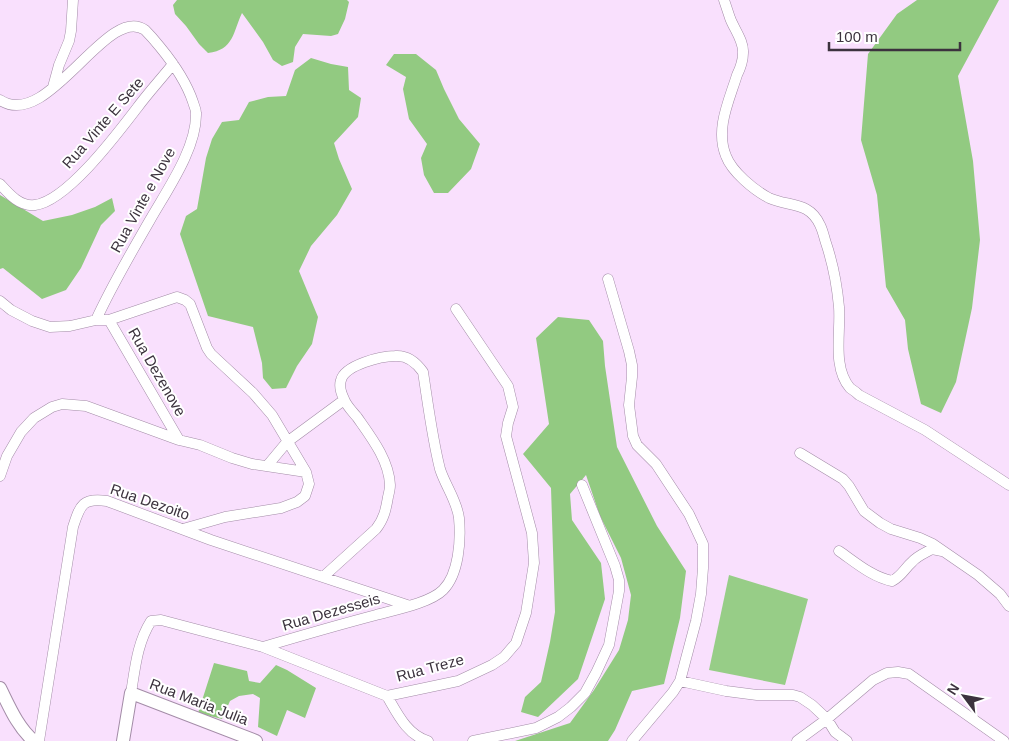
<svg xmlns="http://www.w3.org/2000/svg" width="1009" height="741" font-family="Arial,sans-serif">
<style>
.green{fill:#97cd87}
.forest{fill:#92ca81}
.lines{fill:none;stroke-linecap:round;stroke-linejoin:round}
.minor-casing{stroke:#a38ca7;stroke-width:11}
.tertiary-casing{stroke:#a38ca7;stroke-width:14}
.minor{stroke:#fff;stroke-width:10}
.tertiary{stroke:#fff;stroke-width:12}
.labels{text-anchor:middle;stroke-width:4;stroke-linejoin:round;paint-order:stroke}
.street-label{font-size:15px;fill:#3c333e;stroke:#fff}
</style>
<rect width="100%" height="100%" fill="#f9e0fd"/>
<path class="green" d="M729,575L808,599L785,685L709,670Z"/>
<path class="forest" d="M177,0H347L349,2L345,19L338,34L331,36L303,34L295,47L293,62L282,66L273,60L263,42L242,13C233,32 234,50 208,53L199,44L186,26L175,14L173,5Z
M917,0H999L958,76L973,161L980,240L972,308L956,382L941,413L921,404L908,349L905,320L886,287L877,195L861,140L868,54L897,14Z
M394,54H416L436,70L444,89L459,119L480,144L471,169L448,193H434L424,175L421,158L427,144L409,119L403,89L406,77L386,65Z
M311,58L331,64L348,67L349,90L361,98L358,117L334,143L339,159L352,189L337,215L311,246L299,271L318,317L312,344L297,366L286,388L272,389L263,378L262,363L253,327L208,316L180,234L186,216L197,209L206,158L212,139L222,122L239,120L249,102L268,97L286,96L295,70Z
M0,195L43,221L72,215L95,207L112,198L115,211L101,225L81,268L66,290L42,299L3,268L0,269Z
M558,317L589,320L603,341L605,366L617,447L657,526L686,571L680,618L664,684L632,691L615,730L608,741H515L570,723L594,690L619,650L628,620L631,595L621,558L600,516L586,475L570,494L572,520L601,563L605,599L578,679L538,717L521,712L525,697L541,682L550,642L555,612L551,488L523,454L549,424L536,338Z
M214,663L247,671L249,681L260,683L276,665L287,670L316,688L305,718L287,710L277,736L258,727L260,698L253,694L239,696L230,701L222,719L198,713Z"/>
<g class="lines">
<defs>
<path id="minor" d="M724,0C726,6 728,12 730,18C734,29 744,41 743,53C743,61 740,69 737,75C729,101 715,129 726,156C732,172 754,190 769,198C789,207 809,201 820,225C823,231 824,237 826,243C833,264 837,285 839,307C841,332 832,367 850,388C853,390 857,393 859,395L925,430L1009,485
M53,87L59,65L69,41L71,31L73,0
M0,100C48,132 107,3 145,30C150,35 156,42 160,47C174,64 186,81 193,102C194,106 196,109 196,113C197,148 167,190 150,220C131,253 112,285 96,320
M0,184C9,194 20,207 35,205C67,201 117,134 137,108C148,93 161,79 173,64
M608,279L629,351L632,365V377L629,405L633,436L637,445L656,464L689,514L703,544V568L701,594L696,621L680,681L673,692L632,741
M0,301L11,310L32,321L50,327L70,326L96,320H109L177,297L185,300L190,304L207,348L211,354L253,393L272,415L306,472L309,484L305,496L297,502L281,508L225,517L183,529
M109,320L179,440
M800,453L843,479L849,486L864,511L880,523L891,529L920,538L933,544L978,575L1000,594L1009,606
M267,466L287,442L344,400
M0,476L7,456L21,432L34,418L52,407L62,404L86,406L179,440L200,445L232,458L252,464L306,472
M839,551C855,562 872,577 892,581C902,576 904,569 912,562C917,556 925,553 932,549L942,551
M263,647C300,636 338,625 376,615C394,610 430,603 443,590C459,574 461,540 459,518C457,501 445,485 440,469C432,437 428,404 423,372C416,362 407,355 395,356C381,356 345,365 341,380C339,386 341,393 344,399C346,405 352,411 357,417C371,437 389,460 390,485C390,489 389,493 388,497C386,509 384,519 376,529L323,577
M680,681L726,691L757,695H793L800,697L812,705L827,719L835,732L847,741
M131,693C135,669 137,643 151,621L161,620L263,647L387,696L458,681L492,665L504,657L516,643L526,613L534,563L532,533L506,436L508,423L513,407L508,386L456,309
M387,696C397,713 407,735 428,741
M39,741L73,527C80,506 82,497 107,501L211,540L407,605
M473,741L536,728L558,717L571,707L585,693L596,673L609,645L619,591V580L615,566L582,485
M797,741L827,719L873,680L887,673L898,672L909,674L1004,741"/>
<path id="tertiary" d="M0,688C9,706 18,728 34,741
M123,741L131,693L256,741"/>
</defs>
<use href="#minor" class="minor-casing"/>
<use href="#tertiary" class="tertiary-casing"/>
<use href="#minor" class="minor"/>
<use href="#tertiary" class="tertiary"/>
</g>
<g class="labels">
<g class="street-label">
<text transform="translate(103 123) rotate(-49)" y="5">Rua Vinte E Sete</text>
<text transform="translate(143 200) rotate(-61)" y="5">Rua Vinte e Nove</text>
<text transform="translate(157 372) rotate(60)" y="5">Rua Dezenove</text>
<text transform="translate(150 502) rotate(19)" y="5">Rua Dezoito</text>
<text transform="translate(331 612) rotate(-16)" y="5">Rua Dezesseis</text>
<text transform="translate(430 668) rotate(-15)" y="5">Rua Treze</text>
<text transform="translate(199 702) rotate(21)" y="5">Rua Maria Julia</text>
</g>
</g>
<g transform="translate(964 696) rotate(302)" stroke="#ffffff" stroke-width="4" paint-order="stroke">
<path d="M0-4L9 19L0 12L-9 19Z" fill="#3c333e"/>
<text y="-8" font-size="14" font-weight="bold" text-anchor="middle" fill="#3c333e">N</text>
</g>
<path d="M829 42v8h131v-8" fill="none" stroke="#3c333e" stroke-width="2.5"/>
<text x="836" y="42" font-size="15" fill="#3c333e" stroke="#ffffff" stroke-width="4" paint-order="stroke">100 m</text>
</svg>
